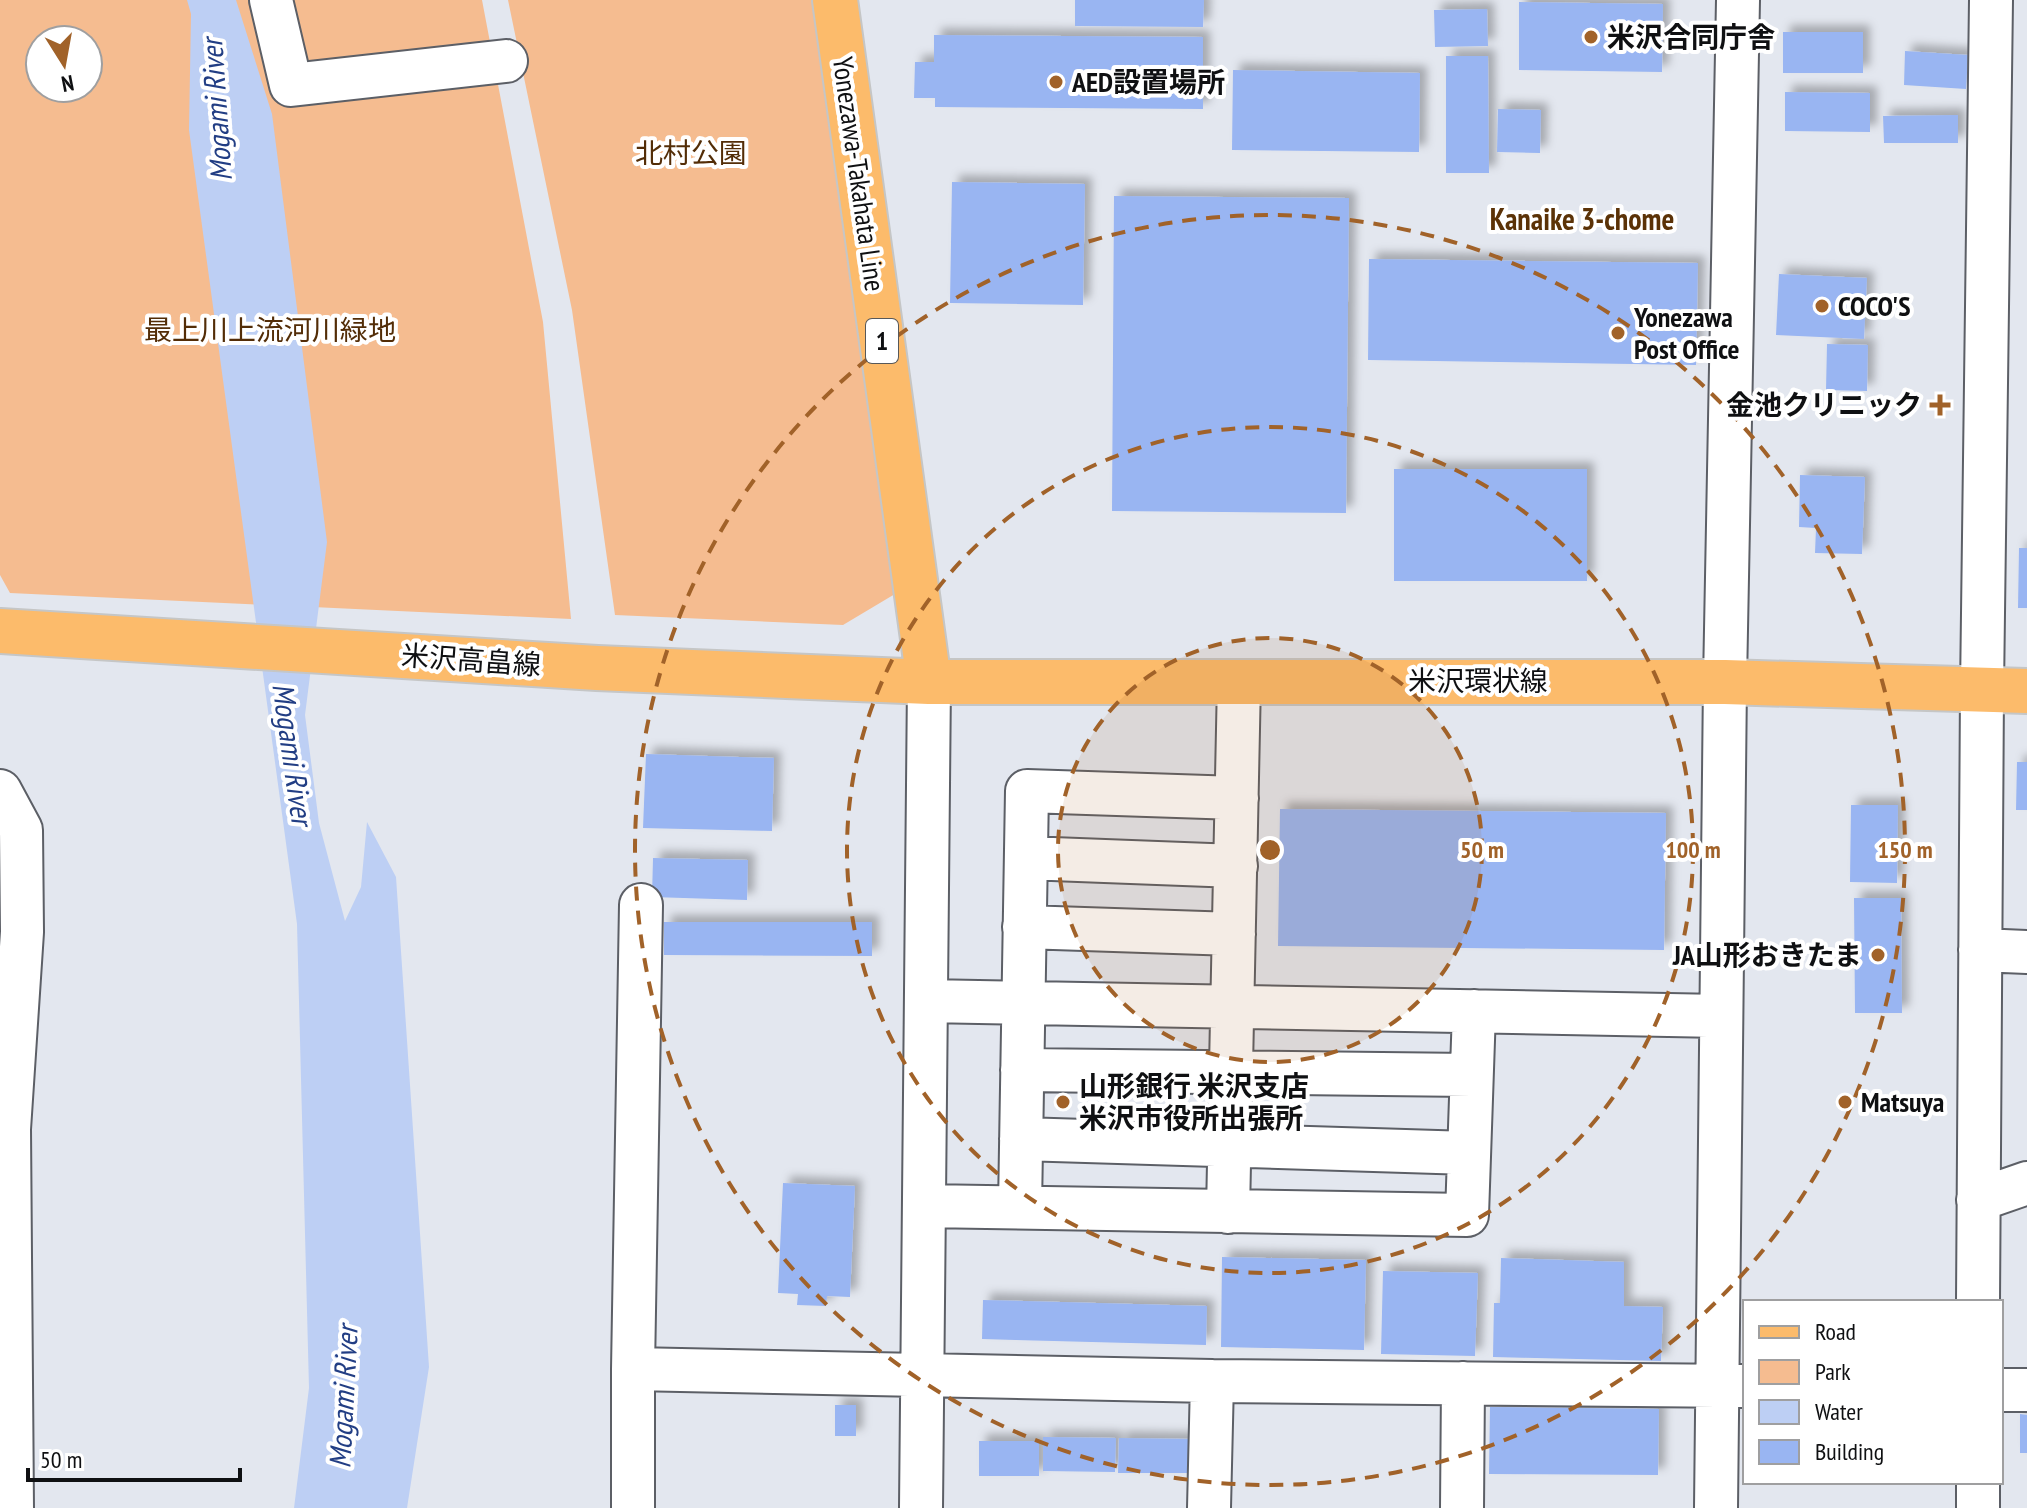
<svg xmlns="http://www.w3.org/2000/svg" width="2027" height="1508" font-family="'PT Sans Narrow','Noto Sans JP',sans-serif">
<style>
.green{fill:#f5bc90;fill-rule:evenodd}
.water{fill:#bdcff4}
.building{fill:#99b5f2;filter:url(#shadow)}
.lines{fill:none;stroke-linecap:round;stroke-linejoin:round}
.minor-casing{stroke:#5c5f66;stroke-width:46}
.major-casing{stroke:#c5c6c6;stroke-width:48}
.minor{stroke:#fff;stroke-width:42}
.major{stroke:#fcbb6b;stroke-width:44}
.ring{fill:none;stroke:#a16229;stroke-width:4;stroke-dasharray:14 10}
.poi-dot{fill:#a16229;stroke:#fff;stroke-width:3}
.labels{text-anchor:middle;stroke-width:8;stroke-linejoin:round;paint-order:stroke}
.shield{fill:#fff;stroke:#575859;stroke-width:2}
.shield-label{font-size:26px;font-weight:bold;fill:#0f1012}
.poi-label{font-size:28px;font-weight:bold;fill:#0f1012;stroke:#fff;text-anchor:start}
.park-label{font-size:28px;fill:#532d07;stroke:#fff}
.street-label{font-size:28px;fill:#0f1012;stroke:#fff}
.water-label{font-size:30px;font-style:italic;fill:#223e84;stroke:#fff}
.neighbourhood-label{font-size:30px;font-weight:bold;fill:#5b3207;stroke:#fff}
.centre{fill:#a16229;stroke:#fff;stroke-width:4}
.ring-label{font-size:24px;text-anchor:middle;font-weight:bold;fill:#a16229;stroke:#fff;stroke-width:8;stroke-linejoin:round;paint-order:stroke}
</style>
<defs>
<filter id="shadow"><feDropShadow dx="7" dy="-7" stdDeviation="4" flood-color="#0004"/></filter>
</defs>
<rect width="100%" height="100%" fill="#e3e7ef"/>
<path class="green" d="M0,0H482L543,322L571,619L10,593L0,575ZM40,40H88V88H40Z
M508,0H817L905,588L843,625L615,615L572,310Z"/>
<path class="water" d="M187,0H236L272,114L327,542L305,715L319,823L345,921L361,887L367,822L396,877L429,1367L407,1508H294L309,1388L297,924L189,130L191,14Z"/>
<path class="building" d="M1075,0H1204L1203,27L1075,26Z
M1519,2L1663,4L1662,72L1519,70Z
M1487,9L1488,46L1435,47L1434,10Z
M1783,32H1863V73H1783Z
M934,35L1203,37V109L935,107V98H914L915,62H934Z
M1905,51L1968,55L1966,89L1904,85Z
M1446,56H1488L1489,173H1446Z
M1233,70L1420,73L1419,152L1232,150Z
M1785,92L1870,93V132L1785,131Z
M1498,109L1541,110L1540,153L1497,152Z
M1958,115V143H1884L1883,116Z
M952,182L1085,184L1083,305L950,303Z
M1114,196L1349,198L1346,513L1112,511Z
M1369,259L1698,263L1696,365L1368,360Z
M1779,274L1867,278L1864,339L1776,335Z
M1827,344L1868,345L1867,391L1826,390Z
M1394,469H1587V581H1394Z
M1800,475L1865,477L1862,554L1815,553L1816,528L1799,527Z
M2019,548H2027V608H2018Z
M646,754L774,758L772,831L643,828Z
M2017,762H2027V810H2016Z
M1851,805H1898L1897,883L1850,882Z
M1280,809L1666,813L1664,950L1278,946Z
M653,858L748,860L747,900L652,897Z
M1854,898H1901L1902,1013H1855Z
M664,922H872V956L664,955Z
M783,1183L855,1186L850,1297L827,1296L826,1306L797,1305L798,1294L778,1293Z
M1222,1257L1366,1260L1364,1350L1221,1347Z
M1501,1258L1624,1262V1306L1663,1307L1661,1361L1493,1357L1494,1303H1500Z
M1383,1271L1478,1273L1475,1356L1381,1354Z
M983,1300L1207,1306L1206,1345L982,1339Z
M835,1405H856V1436H835Z
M1490,1407L1659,1409L1658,1475L1489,1474Z
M2020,1414L2027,1415V1453H2020Z
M1043,1437L1116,1438L1115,1472L1043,1471Z
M1119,1438L1191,1439V1473H1118Z
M979,1441H1039V1476H979Z"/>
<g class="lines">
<defs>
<path id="minor" d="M271,0L291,85L506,61
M0,791L21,830L22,932L9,1129L12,1508
M1026,858L1236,866
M1024,927L1234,934
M1980,950L2027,952
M926,1001L1721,1016
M1022,1070L1471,1075
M1021,1139L1469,1153
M1978,1200L2027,1183
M924,1206L1467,1215L1474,1011
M1020,1207L1027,791L1237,798
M1228,1212L1239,681
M1978,1302L1982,690L1991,0
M633,1369L1212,1381L1744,1386
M2001,1390H2027
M1978,1482V1508
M633,1508V1369L641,905
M921,1508L929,682
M1209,1508L1212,1381
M1462,1508L1463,1383
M1716,1508L1725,682L1738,0"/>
<path id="major" d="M835,0L929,682
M0,631L597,668L929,682H1725L2027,691"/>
</defs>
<use href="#minor" class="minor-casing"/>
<use href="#major" class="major-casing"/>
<use href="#minor" class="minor"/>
<use href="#major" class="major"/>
</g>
<circle cx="1270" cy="850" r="212" fill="#a16229" fill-opacity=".12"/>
<g class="ring">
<circle cx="1270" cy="850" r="212"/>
<circle cx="1270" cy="850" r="423"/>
<circle cx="1270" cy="850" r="635"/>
</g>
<g class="poi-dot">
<circle cx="1591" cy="37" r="8"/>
<circle cx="1056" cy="82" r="8"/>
<circle cx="1822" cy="306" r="8"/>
<circle cx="1618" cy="333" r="8"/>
<path d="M1936 393h8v8h8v8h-8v8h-8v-8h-8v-8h8z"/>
<circle cx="1878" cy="955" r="8"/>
<circle cx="1063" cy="1102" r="8"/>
<circle cx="1845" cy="1102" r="8"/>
</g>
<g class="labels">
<rect class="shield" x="866" y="319" width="32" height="44" rx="6"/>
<g class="shield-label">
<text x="882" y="350">1</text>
</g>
<g class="poi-label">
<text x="1607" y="47">米沢合同庁舎</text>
<text x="1072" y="92">AED設置場所</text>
<text x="1838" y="316">COCO'S</text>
<text x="1634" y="327">Yonezawa<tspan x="1634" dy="32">Post Office</tspan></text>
<text x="1922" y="415" text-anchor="end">金池クリニック</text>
<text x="1862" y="965" text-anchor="end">JA山形おきたま</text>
<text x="1079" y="1096">山形銀行 米沢支店<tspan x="1079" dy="32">米沢市役所出張所</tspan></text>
<text x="1861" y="1112">Matsuya</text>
</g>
<g class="park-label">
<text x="691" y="163">北村公園</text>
<text x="270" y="340">最上川上流河川緑地</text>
</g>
<g class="street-label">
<text transform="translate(859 174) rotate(82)" y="10">Yonezawa-Takahata Line</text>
<text transform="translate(471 660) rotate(4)" y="10">米沢高畠線</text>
<text x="1478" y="691">米沢環状線</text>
</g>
<g class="water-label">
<text transform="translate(217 110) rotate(-94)" y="10">Mogami River</text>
<text transform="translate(292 754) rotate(82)" y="10">Mogami River</text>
<text transform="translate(344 1397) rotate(-87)" y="10">Mogami River</text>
</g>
<g class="neighbourhood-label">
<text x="1582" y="230">Kanaike 3-chome</text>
</g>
</g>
<circle cx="1270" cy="850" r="12" class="centre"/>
<g class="ring-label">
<text x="1482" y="858">50 m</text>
<text x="1693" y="858">100 m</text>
<text x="1905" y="858">150 m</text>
</g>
<rect x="1743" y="1300" width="260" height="184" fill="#ffffff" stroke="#9f9fa0" stroke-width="2"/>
<rect x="1759" y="1326" width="40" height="12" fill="#fcbb6b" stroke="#9f9fa0" stroke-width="2"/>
<text x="1815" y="1340" font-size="24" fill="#0f1012">Road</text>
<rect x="1759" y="1360" width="40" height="24" fill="#f5bc90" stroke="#9f9fa0" stroke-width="2"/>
<text x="1815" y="1380" font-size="24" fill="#0f1012">Park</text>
<rect x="1759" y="1400" width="40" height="24" fill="#bdcff4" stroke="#9f9fa0" stroke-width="2"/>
<text x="1815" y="1420" font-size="24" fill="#0f1012">Water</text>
<rect x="1759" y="1440" width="40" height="24" fill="#99b5f2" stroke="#9f9fa0" stroke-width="2"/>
<text x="1815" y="1460" font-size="24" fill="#0f1012">Building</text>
<g transform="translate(64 64) rotate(169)"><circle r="38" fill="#ffffff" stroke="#9f9fa0" stroke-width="2"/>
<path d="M0-6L14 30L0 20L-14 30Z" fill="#a16229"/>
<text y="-12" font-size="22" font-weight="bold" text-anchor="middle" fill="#0f1012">N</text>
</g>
<path d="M28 1468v12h212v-12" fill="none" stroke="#0f1012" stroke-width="4"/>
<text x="40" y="1468" font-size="24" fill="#0f1012" stroke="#ffffff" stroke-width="6" paint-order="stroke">50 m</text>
</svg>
